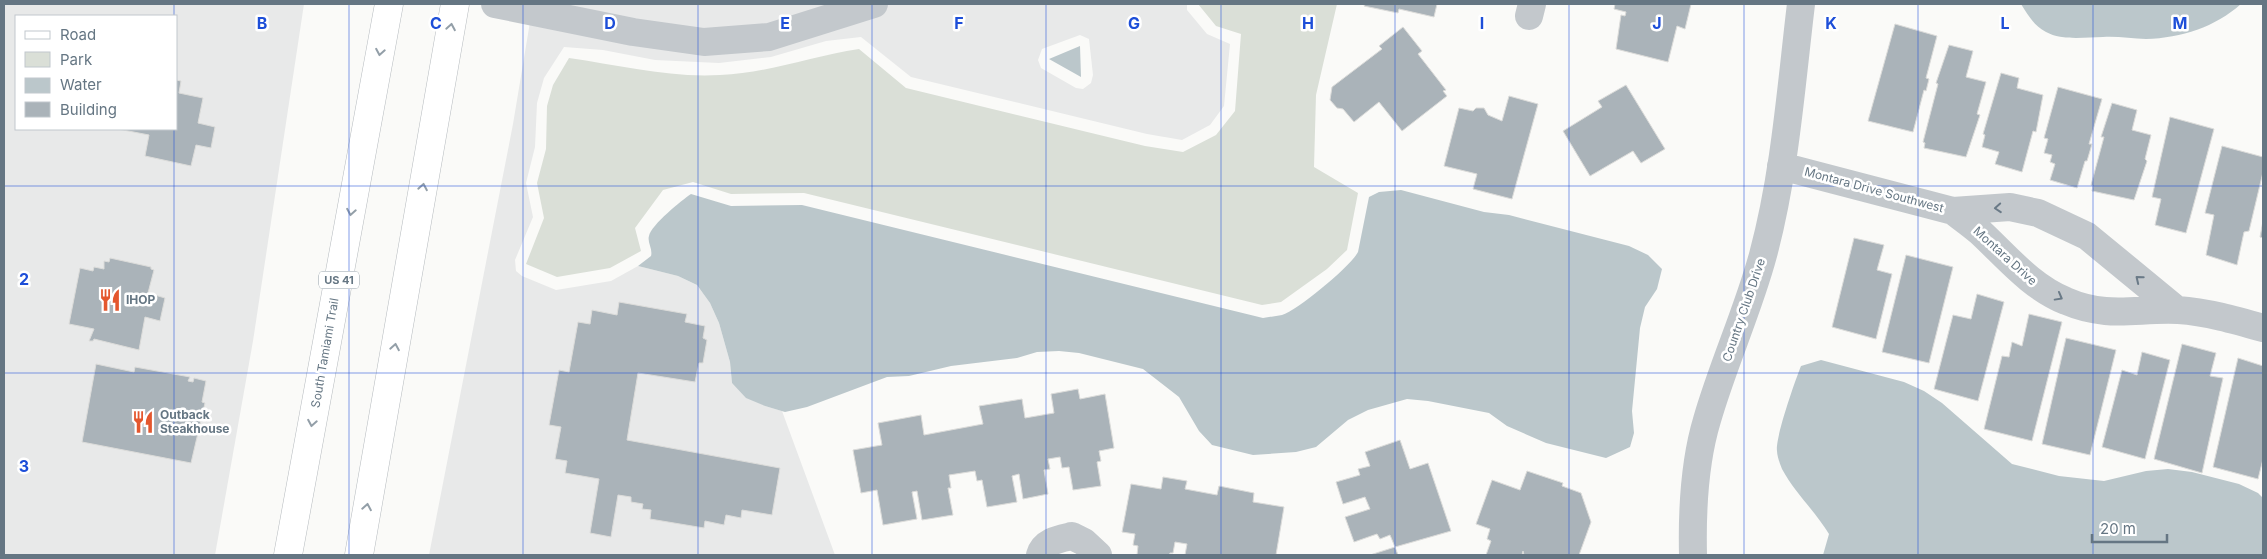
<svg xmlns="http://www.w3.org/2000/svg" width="2267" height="559" font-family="Inter,sans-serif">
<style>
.built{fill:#e8e9e9;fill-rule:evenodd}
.green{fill:#dadfd7}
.water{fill:#bbc7cb}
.building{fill:#aab3b9;stroke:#dcdcda}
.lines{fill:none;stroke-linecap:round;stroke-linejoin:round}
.major-casing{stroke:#b5babe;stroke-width:29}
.minor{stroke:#c3c8cc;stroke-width:28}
.major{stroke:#fff;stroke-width:28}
.oneway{stroke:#939fa8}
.oneway2{stroke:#6a7a87}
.grid{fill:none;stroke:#1d4ed8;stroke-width:1;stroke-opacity:0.55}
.labels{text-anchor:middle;stroke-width:5;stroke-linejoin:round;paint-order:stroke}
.shield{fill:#fff;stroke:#939fa8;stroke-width:1}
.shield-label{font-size:11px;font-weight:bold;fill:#657683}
.street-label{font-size:12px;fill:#657683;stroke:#fff}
.poi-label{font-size:12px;font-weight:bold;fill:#657683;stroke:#fff;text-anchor:start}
.grid-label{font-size:16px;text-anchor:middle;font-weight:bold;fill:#1d4ed8;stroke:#fff;stroke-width:5;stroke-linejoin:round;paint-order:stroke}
</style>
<rect width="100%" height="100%" fill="#fafaf8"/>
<path class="built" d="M4,4H304L253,341L215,555H4ZM16,16H176V129H16Z
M533,4H1187V10L1207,34L1230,44L1224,106L1210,125L1182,140L1147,134L911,77L861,37L826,41L771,57L719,63L655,60L603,50L564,47L544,78L537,103L535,147L526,183L533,217L515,260L516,271L522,276L556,290L611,281L638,266L678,276L697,285L710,303L719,323L730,362L732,383L765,406L782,411L835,555H429L513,124ZM1080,35L1089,39L1093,75L1091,83L1083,89L1076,88L1041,68L1038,60L1042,49Z"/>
<path class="green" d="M1198,4H1337L1316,95L1314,167L1358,193L1347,250L1327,269L1281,302L1262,305L804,193L731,194L693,182L663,190L635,228L641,251L610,268L557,277L526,264L544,218L537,183L546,149L547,106L553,85L569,58C619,65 669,78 720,75C768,73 812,56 859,49L906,88L1145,146L1183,152L1216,135L1235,111L1241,34L1216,26Z"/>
<path class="water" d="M2021,4H2241C2215,27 2182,38 2146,39C2132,39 2118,36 2103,37C2086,37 2062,41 2046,32C2034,26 2028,15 2021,4Z
M1080,46L1081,77L1049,59Z
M1401,190L1484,212L1509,215L1629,246L1648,255L1662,269L1657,289L1645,307L1640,328L1632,411L1634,433L1630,447L1606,458L1546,443L1507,426L1489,413L1428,401L1407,399L1368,410L1348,420L1316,447L1296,452L1253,455L1212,445L1199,431L1179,397L1143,369L1079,353L1059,351L1037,352L1017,358L951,366L909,376L887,377L807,407L785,412L765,406L746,398L732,383L730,362L719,323L710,303L697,285L678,276L638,266L651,256C653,249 647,242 649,236C651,225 682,200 691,194L731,206L802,205L1263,318C1269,317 1276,316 1282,315C1298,310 1351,266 1358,252L1369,197L1379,192Z
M1821,360L1904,382L1924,391L1942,403L2012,464L2059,476L2104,481L2146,471L2168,469L2192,472L2239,484L2258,493L2263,498V555H1823L1829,534C1815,511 1795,493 1782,469C1780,464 1777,456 1777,451C1775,438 1795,381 1801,366Z"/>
<path class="building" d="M1365,4H1437L1434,17L1399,9L1398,13L1364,6Z
M1615,4H1691L1685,29L1677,26L1668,62L1616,49L1621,15L1625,16L1626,12L1614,9Z
M1895,24L1937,36L1926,78L1929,79L1926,91L1924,90L1913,132L1868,121Z
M1403,27L1422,51L1418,54L1446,90L1443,91L1447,96L1402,131L1379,102L1354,122L1343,109L1337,108L1330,100L1332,87L1382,49L1379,46Z
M1949,45L1973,51L1966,77L1986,82L1977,114L1980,115L1966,157L1924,148L1925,143L1923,142L1938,84L1936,83Z
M2001,73L2019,78L2017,88L2043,95L2036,132L2033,131L2022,172L1995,164L1999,152L1982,147L1985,135L1983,134Z
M176,80L181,81L179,93L203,98L198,123L215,127L211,148L196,145L191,166L145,156L149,135L118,129H176Z
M1626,85L1665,149L1641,163L1633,151L1590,176L1563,131L1602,107L1598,101Z
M2058,87L2102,99L2089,144H2092L2087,161H2085L2077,188L2050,180L2055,164L2050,162L2052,155L2044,153L2048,139L2044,138Z
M1509,96L1538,104L1512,199L1473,189L1477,174L1444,166L1459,108L1473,111L1476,108H1484L1488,115L1502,121Z
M2112,103L2137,110L2132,130L2151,135L2145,159L2147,161L2134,200L2092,191L2093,186L2091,185L2104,137H2101Z
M2170,117L2214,129L2186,233L2155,225L2161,199L2152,197Z
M2222,146L2263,157V172L2249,231L2244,232L2237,265L2206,255L2214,215L2205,213Z
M2263,221V238L2260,237Z
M1854,238L1884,245L1877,270L1892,274L1876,339L1832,327Z
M1906,255L1953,267L1929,363L1882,352Z
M110,258L151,267V269L154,270L148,293L165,298L160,321L145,317L139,350L94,339L93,341H89L94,329L69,324L80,268L93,271L94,267L104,269V261L109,262Z
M1977,294L2004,302L1978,401L1934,389L1953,315L1971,319Z
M619,302L687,314L685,322L705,326L703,338L707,340L703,363H699L695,382L638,373L627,440L780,468L772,515L742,510L741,518L726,515L724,525L705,521L704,528L650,519L651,510L642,509L643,504L631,502V497L618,495L611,537L590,533L599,479L565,473L567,461L555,459L561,427L549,425L559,370L569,372L578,322L590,324L592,310L617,315Z
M2029,314L2062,322L2032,441L1984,429L2002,356L2009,357L2012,342L2022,346Z
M2066,338L2116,350L2090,455L2042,444Z
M2182,344L2216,353L2210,376L2223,378L2202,473L2154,459Z
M2142,352L2170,360L2145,459L2102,447L2122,370L2137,375Z
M2238,358L2263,366V459L2258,479L2213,467Z
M96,364L134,372L135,367L190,377L188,381L193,382L194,378L206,381L202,402L205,403L191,463L82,442Z
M1078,389L1080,399L1105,394L1114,448L1099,451L1101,461L1097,462L1101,486L1073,490L1069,467L1062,468L1060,457L1048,459L1050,469L1044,470L1048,494L1023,499L1019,474L1012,476L1017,502L987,507L982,480L977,481L975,471L949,475L951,488H948L953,515L922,520L917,491L912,492L917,519L883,525L877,490L861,493L853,450L882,445L878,423L921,415L924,435L983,424L979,406L1022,399L1025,418L1054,413L1051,394Z
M1400,440L1410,469L1428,463L1451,531L1395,547L1390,535L1380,539L1377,534L1354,542L1345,517L1370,509L1365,497L1343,504L1336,482L1360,475L1358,469L1370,466L1365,452Z
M1527,471L1563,483L1562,486L1581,493L1591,522L1579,555H1524L1523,551L1522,555H1486L1491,541L1487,539L1490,529L1476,524L1492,480L1520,490Z
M1163,477L1187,481L1185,489L1217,495L1219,486L1254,493L1253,502L1284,507L1276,555H1185L1187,544L1175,542L1173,553H1170L1169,555H1137L1138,546L1133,545L1135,534L1122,532L1131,484L1161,489Z
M1395,547L1398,555H1370Z"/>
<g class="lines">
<defs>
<path id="major" d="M288,555L389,4
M359,555L455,4"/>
</defs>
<use href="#major" class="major-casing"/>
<path class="minor" d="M495,4L633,32L704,42L769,37L874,4
M1529,16L1532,4
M1781,166L1953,211L2010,207L2038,213L2087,236L2177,310
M1953,211C1962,218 1972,225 1980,232C2007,257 2031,287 2066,301C2108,319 2136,308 2178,310C2207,312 2235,320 2263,328
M1040,555C1044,541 1059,539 1072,536L1084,542L1098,555
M1693,555C1692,511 1694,463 1707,420C1723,364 1748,311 1763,255C1785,173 1791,87 1801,4"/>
<use href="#major" class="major"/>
</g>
<defs><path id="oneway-chevron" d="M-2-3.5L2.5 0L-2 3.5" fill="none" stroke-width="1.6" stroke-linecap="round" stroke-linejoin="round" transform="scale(1.25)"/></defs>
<g class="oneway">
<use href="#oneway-chevron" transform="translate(451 27) rotate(-80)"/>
<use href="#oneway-chevron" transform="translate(380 52) rotate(100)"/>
<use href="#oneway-chevron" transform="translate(423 187) rotate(-80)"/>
<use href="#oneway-chevron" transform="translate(351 212) rotate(100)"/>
<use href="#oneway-chevron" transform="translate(395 347) rotate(-80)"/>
<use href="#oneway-chevron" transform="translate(312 423) rotate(100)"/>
<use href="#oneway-chevron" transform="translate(367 507) rotate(-80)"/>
</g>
<g class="oneway2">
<use href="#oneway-chevron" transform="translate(1998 208) rotate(176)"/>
<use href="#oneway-chevron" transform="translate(2139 279) rotate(-141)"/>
<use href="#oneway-chevron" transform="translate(2059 297) rotate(29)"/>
</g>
<path class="grid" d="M174,4V16M349,4V555M523,4V555M698,4V555M872,4V555M1046,4V555M1221,4V555M1395,4V555M1569,4V555M1744,4V555M1918,4V555M2093,4V555M174,129V555M4,186H2263M4,373H2263"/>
<defs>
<symbol id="restaurant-bare" viewBox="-9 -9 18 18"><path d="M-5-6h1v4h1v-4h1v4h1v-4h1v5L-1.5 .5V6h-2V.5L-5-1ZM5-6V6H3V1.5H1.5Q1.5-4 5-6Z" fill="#e4572e" stroke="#fff" stroke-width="2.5" paint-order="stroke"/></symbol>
</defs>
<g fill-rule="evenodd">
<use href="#restaurant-bare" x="94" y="284" width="32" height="32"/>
<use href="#restaurant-bare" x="127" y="406" width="32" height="32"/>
</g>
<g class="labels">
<rect class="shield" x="319" y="271.5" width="40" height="17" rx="4"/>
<g class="shield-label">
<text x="339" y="284">US 41</text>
</g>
<g class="street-label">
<text transform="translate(1874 190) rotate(15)" y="4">Montara Drive Southwest</text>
<text transform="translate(2005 256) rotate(42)" y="4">Montara Drive</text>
<text transform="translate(1744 310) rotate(-71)" y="4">Country Club Drive</text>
<text transform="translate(325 353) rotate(-80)" y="4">South Tamiami Trail</text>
</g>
<g class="poi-label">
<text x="126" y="304">IHOP</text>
<text x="160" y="419">Outback<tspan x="160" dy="14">Steakhouse</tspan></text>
</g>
</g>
<g class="grid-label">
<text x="262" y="29">B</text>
<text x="436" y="29">C</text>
<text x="610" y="29">D</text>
<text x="785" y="29">E</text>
<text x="959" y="29">F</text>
<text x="1134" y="29">G</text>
<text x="1308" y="29">H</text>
<text x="1482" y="29">I</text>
<text x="1657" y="29">J</text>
<text x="1831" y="29">K</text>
<text x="2005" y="29">L</text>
<text x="2180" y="29">M</text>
<text x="24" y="285">2</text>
<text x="24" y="472">3</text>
</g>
<rect width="2267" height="559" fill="none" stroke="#657683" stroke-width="10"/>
<rect x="15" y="15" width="162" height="115" fill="#ffffff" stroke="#c1c8cd"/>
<rect x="25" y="31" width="25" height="8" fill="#ffffff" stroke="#c1c8cd"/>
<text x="60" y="40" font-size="15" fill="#657683">Road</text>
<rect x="25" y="52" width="25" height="15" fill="#dadfd7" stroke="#c1c8cd"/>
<text x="60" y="65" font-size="15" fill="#657683">Park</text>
<rect x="25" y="78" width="25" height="15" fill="#bbc7cb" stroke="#c1c8cd"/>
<text x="60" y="90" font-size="15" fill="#657683">Water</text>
<rect x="25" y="102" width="25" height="15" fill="#aab3b9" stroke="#c1c8cd"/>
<text x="60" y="115" font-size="15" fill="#657683">Building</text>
<path d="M2092 534v8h75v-8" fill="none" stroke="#657683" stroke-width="2.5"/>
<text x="2100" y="534" font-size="15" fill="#657683" stroke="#ffffff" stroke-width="4" paint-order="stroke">20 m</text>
</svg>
